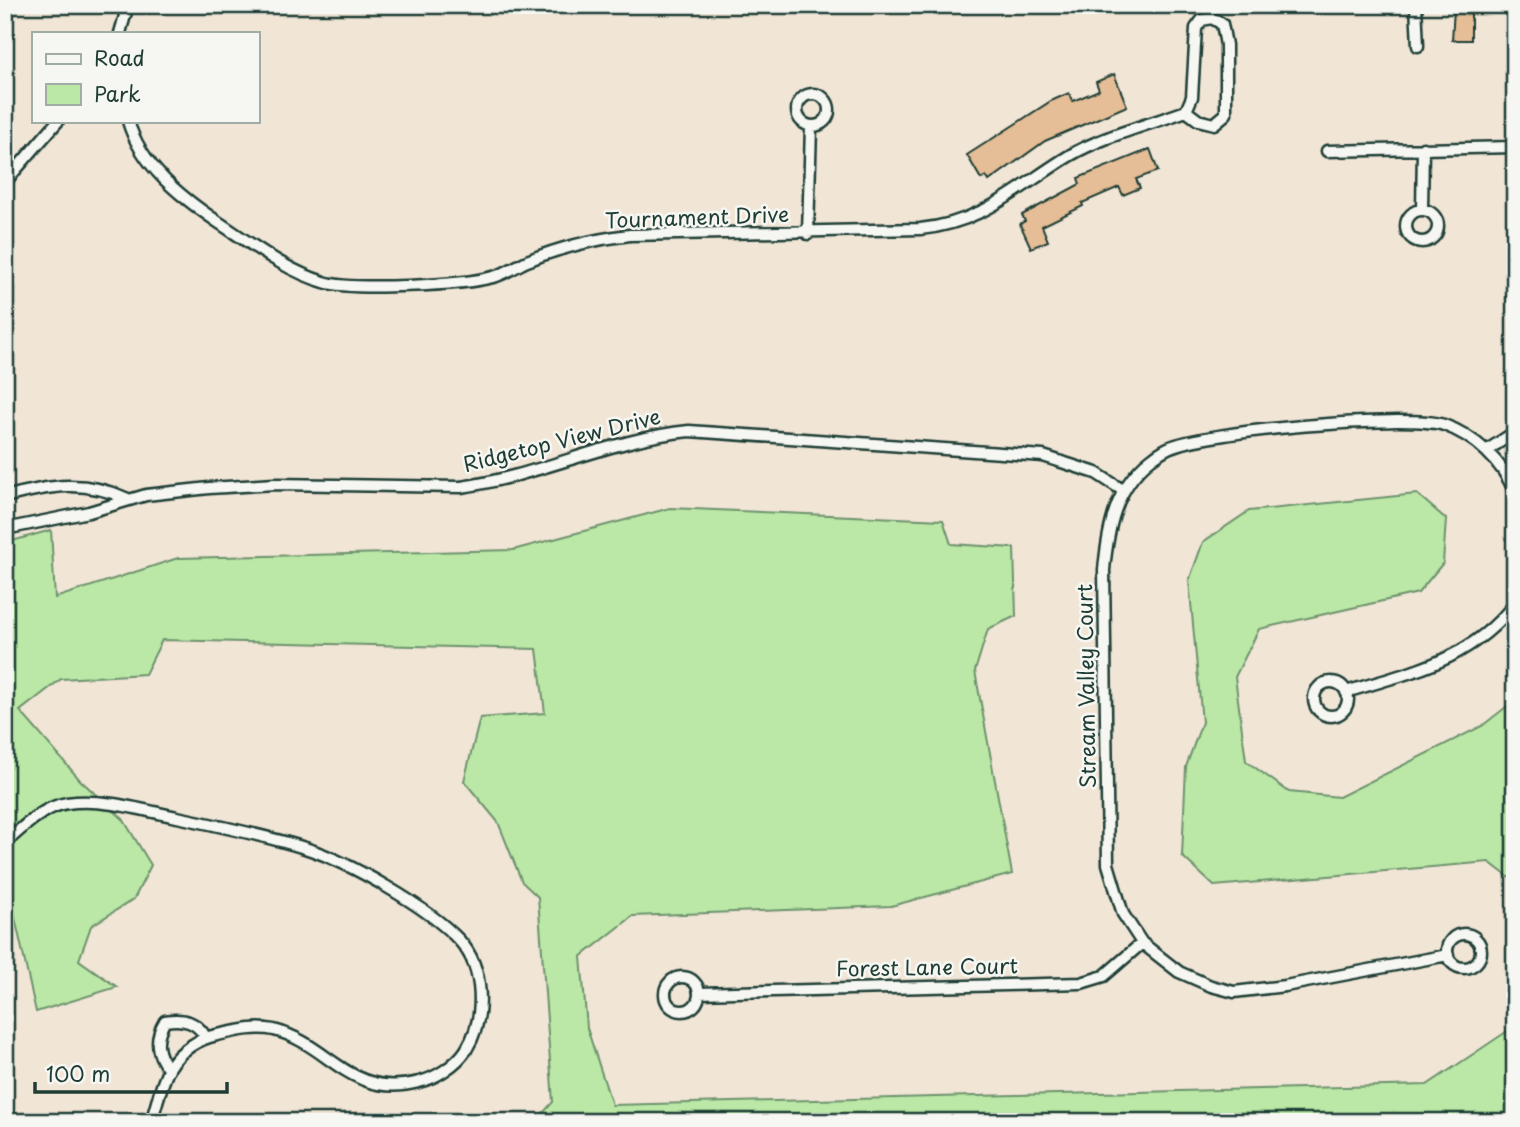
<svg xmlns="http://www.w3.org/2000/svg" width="1520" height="1127" font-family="'Playpen Sans',sans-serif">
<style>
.green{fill:#bbe8a6;stroke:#6d926d;stroke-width:2}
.building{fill:#e5bd96;stroke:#1f3d34;stroke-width:2}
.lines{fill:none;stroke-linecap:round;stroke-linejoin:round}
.street-casing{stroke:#1f3d34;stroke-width:15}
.street{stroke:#f6f6f2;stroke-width:10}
.labels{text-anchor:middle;stroke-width:5;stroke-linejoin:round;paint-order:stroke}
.street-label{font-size:21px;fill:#1f3d34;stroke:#f6f6f2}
</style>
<rect width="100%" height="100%" fill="#f1e5d6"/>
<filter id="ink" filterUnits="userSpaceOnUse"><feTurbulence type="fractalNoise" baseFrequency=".0143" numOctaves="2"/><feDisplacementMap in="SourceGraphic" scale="14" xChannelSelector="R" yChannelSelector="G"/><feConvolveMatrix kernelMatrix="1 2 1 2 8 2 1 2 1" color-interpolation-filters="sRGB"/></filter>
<g filter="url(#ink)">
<path class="green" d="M1417,494L1446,519L1443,563L1418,593L1259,629L1235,677L1246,761L1289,792L1339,797L1482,726L1515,700V882L1489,862L1214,886L1182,856L1186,767L1202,722L1189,581L1203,542L1249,511Z
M670,508L943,520L951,544L1014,548L1016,616L988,629L975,671L1012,874L891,906L633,916L581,957L587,1028L612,1105L1427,1085L1515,1026V1122H535L553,1102L538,897L522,882L498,822L464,781L480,718L545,713L537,649L162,640L145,674L61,679L20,711L80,780L123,819L151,865L134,899L91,926L79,960L117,987L36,1012L5,873V543L51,530L55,598L178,558L513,550Z"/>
<path class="building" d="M1471,8V40H1452L1454,9Z
M1114,74L1127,106L1045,141L989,181L986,176L981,179L967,155L1051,101L1069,93L1073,101L1099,90L1096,82Z
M1150,149L1158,171L1136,179L1140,188L1123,195L1119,187L1082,203L1083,206L1042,226L1048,241L1031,248L1020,224L1025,221L1022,215L1080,184L1078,178Z"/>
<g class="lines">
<defs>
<path id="street" d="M1416,5L1418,46
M120,33L128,5
M797 110a16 16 0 1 1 32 0a16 16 0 1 1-32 0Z
M128,121C141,166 181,197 218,222C250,243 286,271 324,282C351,291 464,285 493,277C505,274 516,266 527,261C559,248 595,239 630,235L920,229C983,223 1018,187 1069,156C1100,137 1151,124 1186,111L1192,97L1196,28L1202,20L1212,18L1222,24L1226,45V114L1214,124L1198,120L1186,111
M1327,151L1515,147
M5,182L58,121
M1422,210L1423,148
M1406 226a16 16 0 1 1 32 0a16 16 0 1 1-32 0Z
M808,234L811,126
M1486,451L1515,432
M5,497C51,485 84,479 128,499
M5,529L89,512L146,495L209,488L275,484L461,487C539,476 610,439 689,431L1043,456L1096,473L1124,491
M1314 699a17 17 0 1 1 34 0a17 17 0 1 1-34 0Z
M1346,692C1414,671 1470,661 1515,603
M5,843C23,827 43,807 67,803C103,798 142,810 177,817C220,826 263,835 305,848C349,862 428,907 459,940C485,968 486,1018 466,1050C456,1065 436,1078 419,1082C350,1100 330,1044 274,1030C255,1026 236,1031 217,1035C200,1038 179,1051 170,1067C161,1083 157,1104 151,1122
M1447 951a17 17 0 1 1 34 0a17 17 0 1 1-34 0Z
M1448,955L1285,986L1234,992L1211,986L1179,972L1142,943L1123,914L1108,864L1104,570C1108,528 1115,488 1150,460C1155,456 1162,451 1168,448C1204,431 1407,413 1444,425C1475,436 1503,462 1515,493
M665 994a17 17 0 1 1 34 0a17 17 0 1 1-34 0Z
M699,993L1081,983L1104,976L1142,943
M169,1070C156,1054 154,1039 165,1021C183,1018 197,1021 206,1038"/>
</defs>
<use href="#street" class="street-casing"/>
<use href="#street" class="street"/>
</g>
</g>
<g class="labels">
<g class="street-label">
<text transform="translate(697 218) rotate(-2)" y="7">Tournament Drive</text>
<text transform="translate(562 441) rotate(-14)" y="7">Ridgetop View Drive</text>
<text transform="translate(1087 686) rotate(-91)" y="7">Stream Valley Court</text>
<text transform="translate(927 968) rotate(-1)" y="7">Forest Lane Court</text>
</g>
</g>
<rect width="1520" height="1127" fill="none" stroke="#f6f6f2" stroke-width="28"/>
<rect x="14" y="14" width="1492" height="1099" fill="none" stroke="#1f3d34" stroke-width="2.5" filter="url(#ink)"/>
<rect x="32" y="32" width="228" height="91" fill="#f6f6f2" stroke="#a0aca6" stroke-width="2"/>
<rect x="46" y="54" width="35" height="10" fill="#f6f6f2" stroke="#a0aca6" stroke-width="2"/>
<text x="94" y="66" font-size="21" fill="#1f3d34">Road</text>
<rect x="46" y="84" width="35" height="21" fill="#bbe8a6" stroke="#a0aca6" stroke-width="2"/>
<text x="94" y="102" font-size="21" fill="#1f3d34">Park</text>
<path d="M35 1082v10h192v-10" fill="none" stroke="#1f3d34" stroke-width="3.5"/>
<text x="46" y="1082" font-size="21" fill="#1f3d34" stroke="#f6f6f2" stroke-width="5" paint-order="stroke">100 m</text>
</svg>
